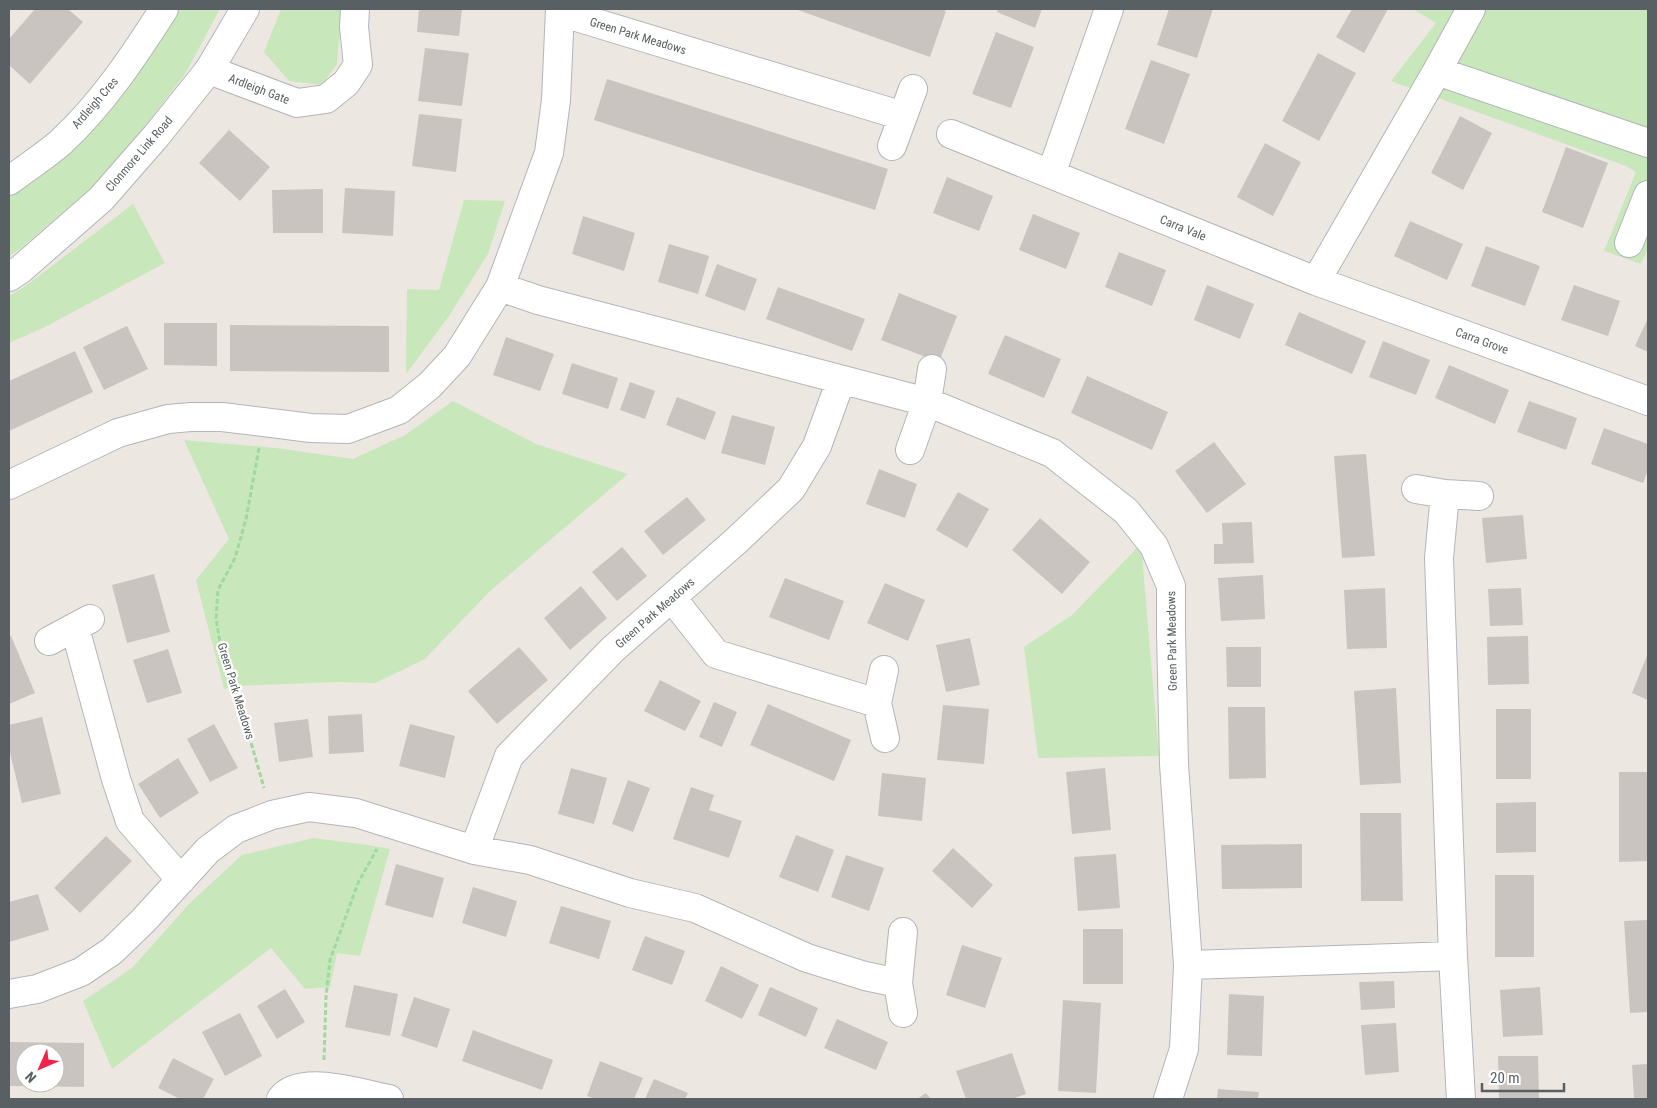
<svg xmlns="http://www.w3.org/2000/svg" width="1657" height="1108" font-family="'Roboto Condensed',sans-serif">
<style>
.green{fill:#c8e7bb}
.building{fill:#cac4c0;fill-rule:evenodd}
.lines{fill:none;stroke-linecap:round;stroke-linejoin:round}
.minor-casing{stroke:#b2b6b9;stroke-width:30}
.secondary-casing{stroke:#b0b7ba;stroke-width:30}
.path{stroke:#9fd99e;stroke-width:3;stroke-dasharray:5 2.5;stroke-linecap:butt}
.minor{stroke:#fff;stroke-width:28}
.secondary{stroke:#fff;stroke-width:28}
.labels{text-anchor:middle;stroke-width:4.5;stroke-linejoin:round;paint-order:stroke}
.street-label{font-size:12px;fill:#596063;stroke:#fff}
</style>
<rect width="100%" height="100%" fill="#ede7e1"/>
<path class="green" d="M175,9H220L185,74L110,172L20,249L9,256V192Z
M281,9H340V31L337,64L322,85L289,81L264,52Z
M1413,9H1648V248L1641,264L1604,251L1636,172L1626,166L1391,81L1436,23Z
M464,200L505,201L488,254L449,316L406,374L407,289L439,290Z
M133,204L165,263L43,328L9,343V296L27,285Z
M453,401L536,444L628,474L489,592L425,659L375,683L336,682L235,686L224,689L196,580L229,539L184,440L276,448L353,459L405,435Z
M1141,544L1159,756L1038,758L1024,647L1072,615Z
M313,838L368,845L390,849L360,956L337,953L330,987L305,989L271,948L112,1069L83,1001L132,968L190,903L242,855Z"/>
<path class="building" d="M35,9H68L83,22L30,84L9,65V39Z
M419,9H462L459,36L417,32Z
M795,9H941L946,11L930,57Z
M998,9H1042L1035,28L997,12Z
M1169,9H1213L1197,58L1157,45Z
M1352,9H1388L1364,53L1336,37Z
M996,32L1034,47L1011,108L972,94Z
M425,48L469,53L462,106L418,101Z
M1318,53L1356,73L1319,141L1282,121Z
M1151,60L1190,74L1164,144L1125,129Z
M607,79L888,169L875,210L594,120Z
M419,114L462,119L456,172L412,166Z
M1460,116L1492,133L1463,190L1431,173Z
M229,130L270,167L240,201L199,163Z
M1265,143L1301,162L1273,216L1237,197Z
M1566,147L1608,163L1583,228L1542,212Z
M947,177L993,196L979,231L933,213Z
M345,188L395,191L393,236L342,233Z
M323,189V233H273L272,190Z
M1033,214L1080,233L1066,269L1019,250Z
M583,216L635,233L624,271L572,254Z
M1410,221L1463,244L1447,280L1394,256Z
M669,244L709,256L698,294L658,282Z
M1486,246L1540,266L1525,306L1471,286Z
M1119,252L1166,270L1152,306L1105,287Z
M717,264L757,279L745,311L705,296Z
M1207,285L1254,304L1240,339L1194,320Z
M1574,285L1620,301L1608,336L1561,320Z
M778,287L865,319L852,351L766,319Z
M899,293L957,316L939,362L881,340Z
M1299,312L1366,341L1352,374L1285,345Z
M1648,318V352L1635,346Z
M164,323H217V366L164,365Z
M230,325L389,326V372L230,371Z
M127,326L148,369L104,390L83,347Z
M1005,335L1061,359L1044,398L988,374Z
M506,337L554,354L540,391L493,375Z
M1383,341L1430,360L1416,395L1369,377Z
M75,351L93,392L9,431V381Z
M572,363L618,378L608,409L562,394Z
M1449,365L1509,390L1495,424L1435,398Z
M1087,376L1168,412L1152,450L1071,413Z
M630,382L655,391L645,419L620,410Z
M677,397L716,412L705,440L666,425Z
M1529,401L1577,418L1566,450L1517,432Z
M732,415L775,427L765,465L721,453Z
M1604,428L1648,444V470L1643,483L1591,464Z
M1214,442L1246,484L1207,513L1175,471Z
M1366,454L1375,556L1342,558L1334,456Z
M879,469L917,484L905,518L866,504Z
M958,492L989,509L967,548L936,530Z
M687,497L706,520L663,555L644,531Z
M1523,515L1527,559L1486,563L1482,518Z
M1040,518L1090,562L1062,594L1012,550Z
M1252,522L1254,563L1214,564V544H1223L1222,523Z
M622,547L647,576L617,601L592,572Z
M154,574L170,632L127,643L112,585Z
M1263,575L1265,619L1221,621L1218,578Z
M785,578L844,601L829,640L769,617Z
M885,583L925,600L908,641L867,623Z
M581,586L607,618L570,650L544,618Z
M1385,588L1387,648L1347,649L1344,590Z
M1521,588L1523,625L1490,626L1488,589Z
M11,636L35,693L9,704V637Z
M1528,636L1529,684L1488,685L1487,637Z
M970,638L980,685L946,692L936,645Z
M519,647L548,680L497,724L468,691Z
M1226,647H1261V687H1227Z
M168,649L182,693L147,703L133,660Z
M1648,653V700L1632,693Z
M660,680L701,701L685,731L644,711Z
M1396,688L1401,783L1360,785L1354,691Z
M714,702L737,712L722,747L699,737Z
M768,704L851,740L834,781L750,745Z
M943,705L989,709L984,764L937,760Z
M1228,707H1265L1266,778L1229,779Z
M1496,709H1531V779H1496Z
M362,714L364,752L329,754L328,716Z
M42,717L61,794L22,803L9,748V725Z
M308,719L313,757L279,762L274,723Z
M214,724L238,768L210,782L187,739Z
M410,724L455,736L445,778L399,766Z
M178,758L199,793L160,818L138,784Z
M571,768L607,778L594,824L558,814Z
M1105,768L1111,830L1072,834L1066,772Z
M1619,772H1648V861L1619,862Z
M882,773L926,778L922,821L878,816Z
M628,780L650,788L633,832L612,824Z
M691,787L714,795L709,810L742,821L729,858L673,839Z
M1536,802V852L1496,853V803Z
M1360,813H1401L1403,901H1361Z
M796,835L834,850L818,892L779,877Z
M106,836L132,861L80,913L54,888Z
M1302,844V888L1222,889L1221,845Z
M953,848L993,885L972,908L932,871Z
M1116,854L1120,908L1078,911L1074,857Z
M846,855L884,868L869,911L831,897Z
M396,864L444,878L433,918L385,905Z
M1495,875H1534V957H1495Z
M473,887L517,901L506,937L462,923Z
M38,894L49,930L9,942V902Z
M561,906L611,921L599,959L549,943Z
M1648,920V1012L1630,1013L1624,921Z
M1083,929H1123V984H1083Z
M645,936L685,951L672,985L632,970Z
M962,945L1002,958L985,1008L946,995Z
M721,966L759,985L742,1019L705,1001Z
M1394,981L1395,1008L1361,1010L1359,982Z
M354,985L398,994L390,1036L345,1027Z
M770,987L818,1008L806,1037L758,1015Z
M1540,987L1543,1035L1503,1037L1500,990Z
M285,989L305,1022L277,1039L257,1006Z
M1229,994L1264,996L1262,1056L1227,1055Z
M414,997L450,1009L437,1048L401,1036Z
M1063,1000L1101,1003L1096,1093L1058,1091Z
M240,1013L262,1056L225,1076L202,1032Z
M837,1019L888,1042L876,1070L824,1048Z
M1396,1023L1399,1072L1365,1075L1361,1025Z
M473,1030L553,1060L542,1090L462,1061Z
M9,1042L84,1043V1087L9,1086ZM25,1053H55V1083H25Z
M1012,1053L1026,1094L1012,1099H966L956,1071Z
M1498,1056H1538L1539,1099H1499Z
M173,1058L214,1079L203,1099H180L158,1088Z
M600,1061L643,1078L634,1099H596L587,1096Z
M1648,1064V1099H1634L1632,1065Z
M654,1079L688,1093L685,1099H645Z
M1218,1089L1259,1092L1258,1099H1217Z
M926,1093L931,1099H917Z"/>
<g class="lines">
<defs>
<path id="minor" d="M560,12L903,116
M209,70L297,103L326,99L346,83L358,65L354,27L355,9
M1437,71L1648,143
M951,134L1316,281L1648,401
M892,146L913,89
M1051,174L1109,9
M9,181C26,168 45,156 61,142C102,104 134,56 164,9
M1629,243L1648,195
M1316,281L1437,71L1471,9
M500,287L538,300L927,402L1052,453L1126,511L1154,546L1171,586V632L1174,764L1188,965L1184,1049L1168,1099
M910,450L927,402L932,369
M9,485L118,433L168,419L191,417H222L311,428L348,429L399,410L430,385L457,356L500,287L549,153L556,100L560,9
M1416,489L1445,494L1479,496
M1445,494L1439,558L1453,956L1461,1099
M672,598L716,654L877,703
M75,628L116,779L130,821L181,880
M49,641L90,619
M884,670L877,703L885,738
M474,850L509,756L613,649L736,541L791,489L817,446L841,380
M903,932L898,983L903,1013
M1188,965L1453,956
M9,994L37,989L81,972L112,951L143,921L208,850L236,829L272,815L309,807L356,813L474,850L530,860L630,893L695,908L807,958L865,976L898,983
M281,1099C300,1073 362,1094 389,1099"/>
<path id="secondary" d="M9,277L21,269L101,199L157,135L209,70L245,9"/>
</defs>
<use href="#minor" class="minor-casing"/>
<use href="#secondary" class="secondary-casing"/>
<path class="path" d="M259,448L246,519L235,558L218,590L216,618L222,654L235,686L264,788
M324,1060L326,997L330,960L358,883L377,849"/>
<use href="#minor" class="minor"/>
<use href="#secondary" class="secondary"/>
</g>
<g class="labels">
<g class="street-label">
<text transform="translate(638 36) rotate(17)" y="4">Green Park Meadows</text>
<text transform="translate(259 89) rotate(21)" y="4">Ardleigh Gate</text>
<text transform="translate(95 103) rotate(-49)" y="4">Ardleigh Cres</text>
<text transform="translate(139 154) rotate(-49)" y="4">Clonmore Link Road</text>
<text transform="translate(1183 228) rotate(22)" y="4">Carra Vale</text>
<text transform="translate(1482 341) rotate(20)" y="4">Carra Grove</text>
<text transform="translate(655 613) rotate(-41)" y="4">Green Park Meadows</text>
<text transform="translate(1172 641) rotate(-91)" y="4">Green Park Meadows</text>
<text transform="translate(236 691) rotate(73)" y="4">Green Park Meadows</text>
</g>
</g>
<rect width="1657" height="1108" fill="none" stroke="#596063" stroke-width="20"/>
<g transform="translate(40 1068) rotate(225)"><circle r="24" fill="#ffffff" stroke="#bdbfc1"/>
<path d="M0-4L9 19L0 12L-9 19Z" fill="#f2224e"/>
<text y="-8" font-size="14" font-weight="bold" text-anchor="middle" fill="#596063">N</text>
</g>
<path d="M1482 1083v8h82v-8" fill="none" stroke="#596063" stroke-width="2.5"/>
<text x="1490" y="1083" font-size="15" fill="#596063" stroke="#ffffff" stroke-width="4" paint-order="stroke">20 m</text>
</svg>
